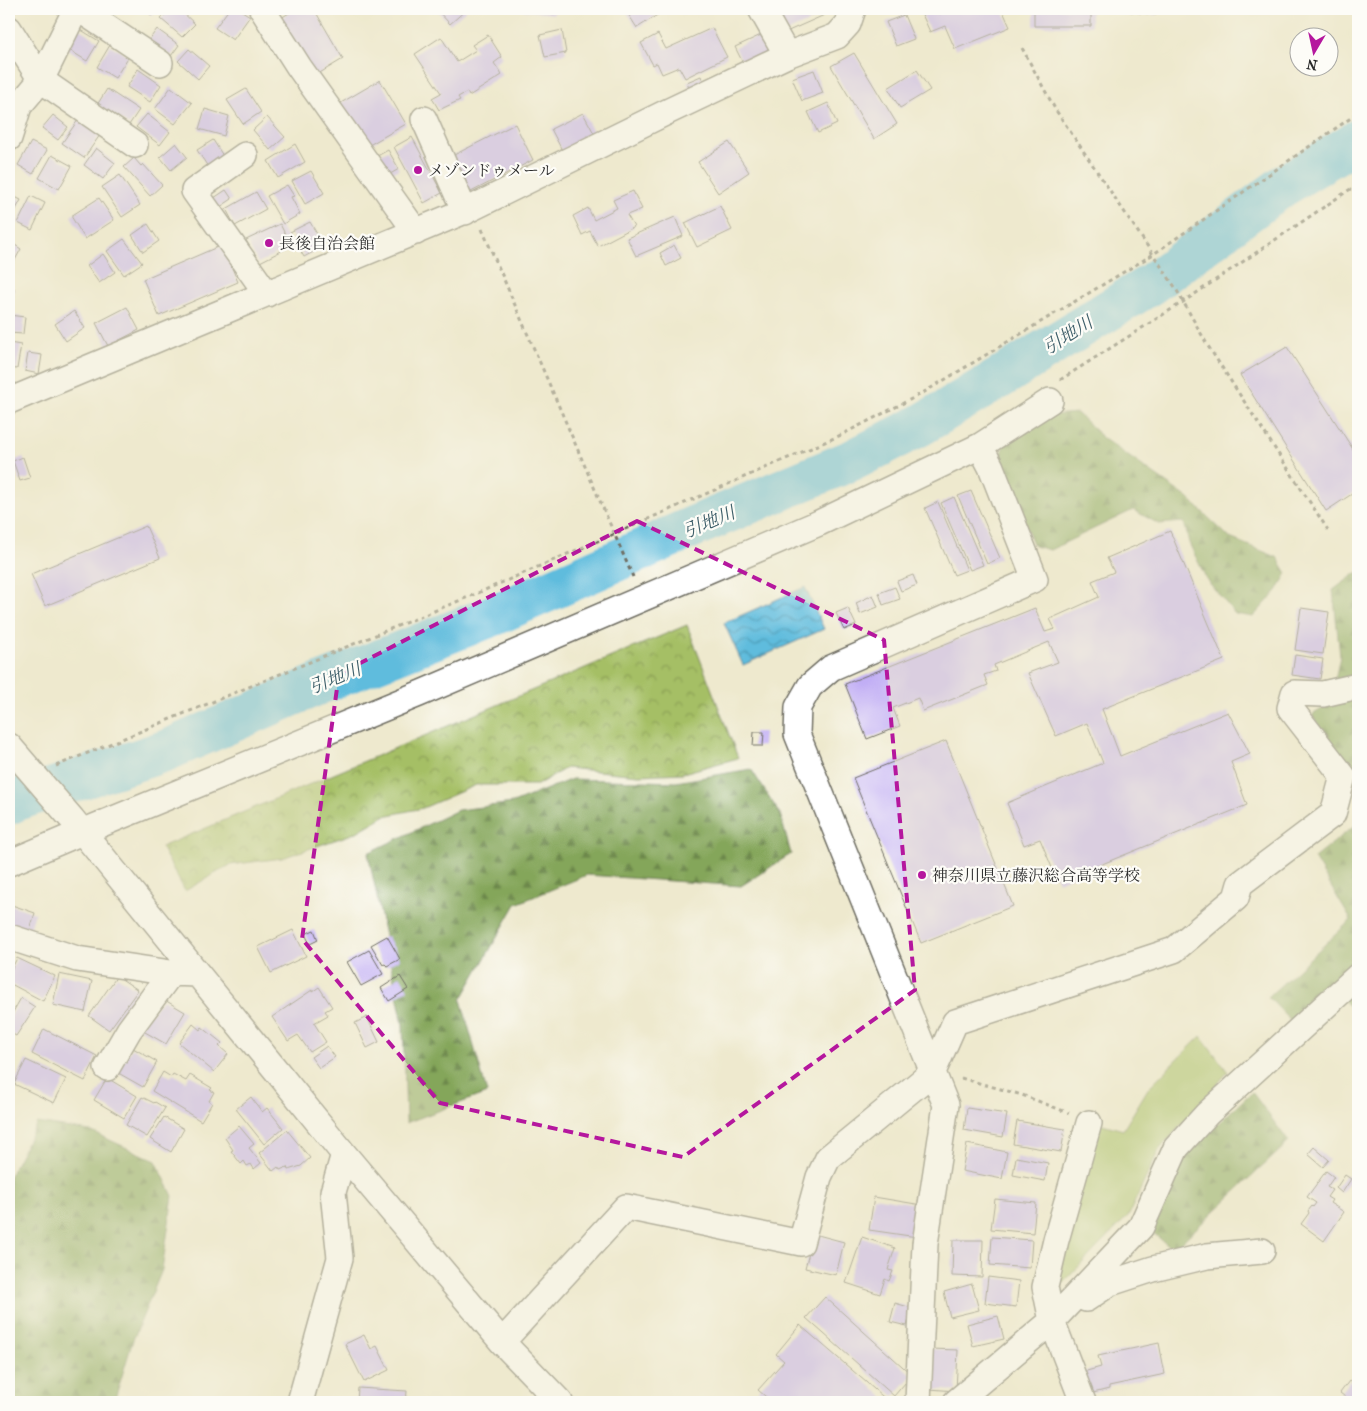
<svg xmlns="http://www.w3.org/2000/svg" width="1367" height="1411" font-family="'IM FELL French Canon','Noto Serif JP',serif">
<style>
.grass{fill:#a5bf65;stroke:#687548}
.forest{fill:url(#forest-firs);stroke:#586842}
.park{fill:url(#park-crowns);stroke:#687548}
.water{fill:url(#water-waves);stroke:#447484}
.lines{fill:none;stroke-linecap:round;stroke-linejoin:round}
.river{stroke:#5ebcdd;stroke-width:42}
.building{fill:#c1aef5}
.minor-casing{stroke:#6f6e64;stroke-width:28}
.path{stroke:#6f6e64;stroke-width:3;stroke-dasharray:4 4;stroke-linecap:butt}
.minor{stroke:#fff;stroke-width:25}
.marked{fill:none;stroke:#b5179e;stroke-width:4;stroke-dasharray:10 6;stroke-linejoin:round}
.poi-dot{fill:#b5179e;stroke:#fdfcf7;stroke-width:2}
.labels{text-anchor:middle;stroke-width:4.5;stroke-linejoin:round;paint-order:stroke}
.poi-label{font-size:16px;fill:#2b2b2b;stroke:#fdfcf7;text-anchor:start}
.water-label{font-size:18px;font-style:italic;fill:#3d5e69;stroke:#fdfcf7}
</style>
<defs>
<pattern id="forest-firs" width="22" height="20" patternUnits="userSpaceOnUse" patternTransform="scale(1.25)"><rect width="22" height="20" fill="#84a65a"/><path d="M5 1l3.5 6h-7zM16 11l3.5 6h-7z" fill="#6c874b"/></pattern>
<pattern id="park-crowns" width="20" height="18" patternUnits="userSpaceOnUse" patternTransform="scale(1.25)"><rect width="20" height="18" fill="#a5bf65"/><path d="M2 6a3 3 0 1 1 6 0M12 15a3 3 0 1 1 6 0" fill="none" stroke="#879b53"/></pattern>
<pattern id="water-waves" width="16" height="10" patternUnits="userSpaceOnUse" patternTransform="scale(1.25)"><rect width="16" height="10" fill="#5ebcdd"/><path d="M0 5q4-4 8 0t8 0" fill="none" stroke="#4e99b3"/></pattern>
</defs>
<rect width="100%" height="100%" fill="#fdfcf7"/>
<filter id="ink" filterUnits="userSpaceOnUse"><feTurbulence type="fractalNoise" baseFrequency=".02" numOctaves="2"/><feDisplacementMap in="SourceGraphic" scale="10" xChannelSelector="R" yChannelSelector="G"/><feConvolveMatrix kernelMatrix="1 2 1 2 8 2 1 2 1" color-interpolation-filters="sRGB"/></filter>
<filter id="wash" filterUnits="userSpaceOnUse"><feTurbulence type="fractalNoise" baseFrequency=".0096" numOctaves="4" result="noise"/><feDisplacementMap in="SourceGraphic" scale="20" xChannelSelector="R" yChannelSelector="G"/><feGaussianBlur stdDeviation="1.12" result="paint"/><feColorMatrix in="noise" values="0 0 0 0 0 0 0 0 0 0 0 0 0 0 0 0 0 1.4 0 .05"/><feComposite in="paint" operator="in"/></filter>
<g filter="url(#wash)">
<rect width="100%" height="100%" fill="#eee9ce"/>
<path class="grass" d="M1201,1036L1228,1072L1159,1150L1128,1216L1057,1289L1070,1212L1099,1123L1123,1130L1149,1087Z"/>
<path class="forest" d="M1077,413L1104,439L1188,498L1230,538L1277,557L1287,573L1277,591L1253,617L1235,614L1207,580L1189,543L1184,522L1159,524L1133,510L1050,550L1034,546L1000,462L1004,443L1051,415Z
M1358,572V787L1312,715L1330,704L1340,656L1333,590Z
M751,769L780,814L791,854L741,886L587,875L516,904L461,1000L487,1093L406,1123L403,1024L368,853L458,810L513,803L572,779L676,782Z
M1358,823V1016L1342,998L1301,1031L1268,997L1351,920L1314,858Z
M1252,1092L1289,1142L1173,1250L1150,1230L1185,1154Z
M37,1123L90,1131L156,1161L173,1196L162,1270L133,1340L114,1402H9V1177Z"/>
<path class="park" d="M687,625L738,758L683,773L639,775L566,768L537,785H476L423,808L384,816L355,833L282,858L230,865L185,891L161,847Z"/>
<path class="water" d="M805,587L824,629L743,665L724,623Z"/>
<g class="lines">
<path class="river" d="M9,804L17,800L165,751L319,684L494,615L695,526L855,459L921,425L1000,378L1151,284L1283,186L1358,140"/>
</g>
<g id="blocks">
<path class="building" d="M145,9H158L151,15Z
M170,9H179L195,24L182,37L161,19Z
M229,9H239L250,16L233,40L215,28Z
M296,9H314L343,59L313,77L279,19Z
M436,9H467L450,24Z
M523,9H555L554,14L523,10Z
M625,9H660L662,12L637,28Z
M775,9H838L786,32Z
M930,9H938L940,14L953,9H1002L1010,27L955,49L945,26L930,32L921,12Z
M1034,9H1091V26H1034Z
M1125,9H1157L1156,15L1125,11Z
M904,15L914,39L896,46L886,22Z
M78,28L99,41L87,61L66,48Z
M712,28L727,57L685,78L679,67L662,74L657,63L653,65L641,43L658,34L666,49Z
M157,29L179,45L171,56L149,40Z
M562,30L566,53L545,57L540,35Z
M488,35L502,57L494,63L502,75L469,96L467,92L458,97L460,100L439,110L432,98L441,93L415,54L441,37L457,62L476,50L472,45Z
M761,35L771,54L745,67L735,47Z
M110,45L129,56L115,78L97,67Z
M189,49L209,66L198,79L178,61Z
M854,53L897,124L874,139L831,66Z
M138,69L161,85L150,102L127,87Z
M814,70L823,93L802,101L792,78Z
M917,70L930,90L900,108L888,88Z
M701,76L705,86L691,92L687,82Z
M380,80L406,124L364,148L339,104Z
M171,87L192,103L175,124L155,109Z
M107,89L139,110L129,125L97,105Z
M246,89L261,112L243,124L227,100Z
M828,103L837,124L818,133L808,112Z
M205,109L229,116L224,136L199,129Z
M583,113L595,135L563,152L551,129Z
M147,114L170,132L160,145L136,127Z
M53,115L68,127L58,140L42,128Z
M267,117L285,137L270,150L253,130Z
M78,120L100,135L84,158L62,143Z
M515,124L533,160L469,193L450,157Z
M412,137L442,193L424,203L394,147Z
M213,140L225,159L210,170L197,150Z
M31,142L47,150L33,174L18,165Z
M729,142L749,172L718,193L698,162Z
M176,143L187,157L171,170L160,157Z
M295,144L305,162L278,178L268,161Z
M96,148L115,163L103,179L84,165Z
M388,150L399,169L383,178L372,159Z
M52,155L72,166L59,189L39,178Z
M134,158L141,166L143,164L162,185L150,196L124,167Z
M311,171L324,193L305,204L292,181Z
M120,175L140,205L122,217L102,187Z
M287,185L294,196L291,197L300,214L283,224L267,196Z
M226,190L232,199L217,209L211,200Z
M633,191L642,209L627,215L634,227L598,246L590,231L582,235L573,216L588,208L594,220L617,208L613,200Z
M256,192L266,209L235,226L226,209Z
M9,194L21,200L9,222Z
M31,196L45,203L32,230L18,223Z
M99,198L114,220L85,239L71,216Z
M720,206L732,230L697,247L685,223Z
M675,217L683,236L636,256L627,238Z
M310,222L324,246L304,257L290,232Z
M148,224L159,241L143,252L132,235Z
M280,224L291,246L258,263L246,240Z
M124,239L142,263L124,275L107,251Z
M9,241L21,249L9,271Z
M222,245L238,282L159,316L143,279Z
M674,245L681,258L666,266L660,253Z
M103,254L115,272L99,283L87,266Z
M9,289H14L12,308H9Z
M127,307L139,330L108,346L96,323Z
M74,311L85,328L66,341L55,324Z
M9,315L25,317L23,334L9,333Z
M9,343L21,345L17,369L9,368Z
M1287,347L1358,457V490L1326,511L1240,375Z
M28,353L42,355L39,374L25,371Z
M23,457L30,478L20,481L13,461Z
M971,491L1000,558L987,564L958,496Z
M954,497L983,565L970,570L941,503Z
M938,502L967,570L954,575L925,508Z
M146,526L160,558L45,606L31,574Z
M1170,531L1224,660L1102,709L1120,756L1228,712L1250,754L1231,762L1247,805L1058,882L1040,839L1024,845L1007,803L1103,763L1087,723L1056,736L1028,673L1058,662L1049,642L994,665L996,671L984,675L988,685L923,711L918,698L893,708L900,726L867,739L845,684L1035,608L1045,632L1055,629L1050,619L1099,597L1092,581L1114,572L1107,558Z
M913,575L917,585L901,591L897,581Z
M895,587L900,599L883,605L879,593Z
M873,595L878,607L860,614L856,603Z
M848,608L856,625L844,630L836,613Z
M1301,608L1329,612L1323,654L1295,650Z
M1295,655L1323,659L1320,679L1292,675Z
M754,732H764L763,746H753Z
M946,741L1013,906L921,943L853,778Z
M9,904L35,913L29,933L9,926Z
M293,930L306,956L271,973L258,947Z
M314,930L318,940L310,944L305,934Z
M387,936L400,959L387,966L385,964L383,965L371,945Z
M369,950L383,974L361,986L347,962Z
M17,958L55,976L43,1001L9,983V974Z
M59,974L92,981L85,1012L53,1005Z
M117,976L138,990L109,1030L89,1016Z
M400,976L408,989L389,1001L381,988Z
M319,987L332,1007L325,1011L328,1015L314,1023L326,1042L310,1052L298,1035L288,1041L272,1017L312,990V992Z
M21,998L35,1007L16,1036L9,1032V1019Z
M163,999L185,1012L166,1044L138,1028Z
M367,1017L379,1042L367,1048L355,1023Z
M193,1024L200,1030L202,1027L222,1043L219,1046L228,1054L214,1072L179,1043Z
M44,1029L97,1056L85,1081L32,1054Z
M327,1046L335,1057L319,1068L311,1057Z
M133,1048L157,1062L143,1087L113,1070Z
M26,1060L66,1079L54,1103L14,1084Z
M163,1072L171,1077L173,1074L186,1081L190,1075L212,1088L210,1090L214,1092L209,1101L212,1103L201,1121L152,1091Z
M107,1078L137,1096L124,1118L94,1100Z
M142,1097L154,1103L155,1102L165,1108L147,1137L126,1125Z
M251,1097L262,1112L267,1108L283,1128L264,1144L236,1109Z
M967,1108L1007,1114L1003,1137L964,1130Z
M164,1117L184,1129L171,1152L150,1139Z
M1017,1121L1065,1129L1061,1152L1013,1144Z
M239,1126L254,1144L249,1148L261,1163L254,1169L251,1164L247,1166L244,1161L241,1164L231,1151L233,1150L225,1138Z
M287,1130L310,1158L301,1166L288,1170L287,1167L280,1170L278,1167L273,1171L259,1153Z
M967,1144L1007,1152L1002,1179L962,1171Z
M1314,1147L1329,1160L1323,1167L1308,1154Z
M1016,1157L1048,1163L1045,1181L1013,1175Z
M1326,1171L1334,1177L1327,1187L1332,1190L1327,1197L1332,1200L1330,1203L1344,1212L1324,1241L1301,1224L1309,1213L1308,1211L1312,1206L1313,1207L1316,1203L1307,1197Z
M1345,1175L1351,1179L1342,1193L1336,1188Z
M874,1197L922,1205L917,1237L869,1230Z
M995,1199L1036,1203L1033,1233L991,1229Z
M814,1234L844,1242L836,1275L805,1268Z
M862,1237L895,1248L888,1270L893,1271L889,1281L885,1279L880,1294L846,1283Z
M992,1237L1032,1240L1030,1268L990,1265Z
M953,1240H983L982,1277L952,1276Z
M988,1277L1019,1281L1016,1307L985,1303Z
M972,1284L979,1310L950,1317L944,1292Z
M825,1297L912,1375L894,1396L806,1318Z
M895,1303L912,1308L907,1326L890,1322Z
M998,1316L1004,1339L973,1346L967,1324Z
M800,1325L808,1332L889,1402H772L758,1390L784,1361L776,1354Z
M364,1335L371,1349L377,1346L389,1370L364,1382L345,1344Z
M1159,1343L1165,1374L1109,1386V1389L1089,1394L1083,1372L1101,1367L1098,1356Z
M931,1349L958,1350L956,1391L929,1389Z
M1349,1381L1358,1388V1402H1352L1340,1393Z
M358,1388L407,1391L406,1402H357Z"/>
</g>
</g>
<g filter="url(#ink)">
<use href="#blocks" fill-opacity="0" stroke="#6f6e64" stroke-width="1"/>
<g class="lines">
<defs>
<path id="minor" d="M79,9L160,63
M262,9L299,67L416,232
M761,9L787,55
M9,29L41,80L135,145
M424,119L465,212
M9,138L19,106L41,80L76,9
M245,155L194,191L267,294
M9,401L472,208L667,112L787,55L837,36L848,24L853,9
M9,746L72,819L344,1154L502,1342L560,1402
M9,863L82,832L419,694L819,523L980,446L1050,401
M9,937L77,959L171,973L196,974
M107,1068L129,1030L171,973
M1086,1299L1110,1283L1153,1269L1207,1256L1262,1251
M502,1342L626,1207L801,1243L819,1177L828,1158L933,1072L955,1022L1174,950L1236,898L1240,884L1333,814L1343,776L1290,708L1294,693L1323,694L1358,686
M300,1402L340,1258L333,1192L344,1154
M918,1402L925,1244L946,1105L797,734L798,707L810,686L831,668L1035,579L991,467L980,446
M956,1402L1052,1321L1141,1227L1176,1148L1207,1114L1358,976
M1083,1402L1052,1321L1045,1287L1056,1240L1089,1123"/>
</defs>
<use href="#minor" class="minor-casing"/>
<path class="path" d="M1022,48L1055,109L1175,287L1208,346L1328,530
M482,229L633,577
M1060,380L1183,302L1358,184
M56,766L478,593L841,435L921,394L1152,255L1358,113
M961,1078L1022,1095L1069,1113"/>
<use href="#minor" class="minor"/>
</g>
</g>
<path d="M0 0H1367V1411H0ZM637,521L884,640L915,990L683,1157L440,1103L302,939L339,674Z" fill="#eee9ce" fill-opacity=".55" fill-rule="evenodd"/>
<path class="marked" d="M637,521L884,640L915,990L683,1157L440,1103L302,939L339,674Z"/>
<g class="poi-dot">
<circle cx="418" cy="170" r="5"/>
<circle cx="269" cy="243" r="5"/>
<circle cx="922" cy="875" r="5"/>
</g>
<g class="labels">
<g class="poi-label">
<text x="428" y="176">メゾンドゥメール</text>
<text x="279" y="249">長後自治会館</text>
<text x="932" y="881">神奈川県立藤沢総合高等学校</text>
</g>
<g class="water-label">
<text transform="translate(1068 335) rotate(-32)" y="6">引地川</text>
<text transform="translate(709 522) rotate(-23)" y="6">引地川</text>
<text transform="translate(335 678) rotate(-22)" y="6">引地川</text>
</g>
</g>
<rect width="1367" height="1411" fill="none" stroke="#fdfcf7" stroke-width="30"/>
<g transform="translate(1314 52) rotate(189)"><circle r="24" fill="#fdfcf7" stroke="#a9a8a5"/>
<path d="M0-4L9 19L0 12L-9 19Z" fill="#b5179e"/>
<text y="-8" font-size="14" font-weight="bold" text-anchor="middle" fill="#2b2b2b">N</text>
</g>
</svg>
